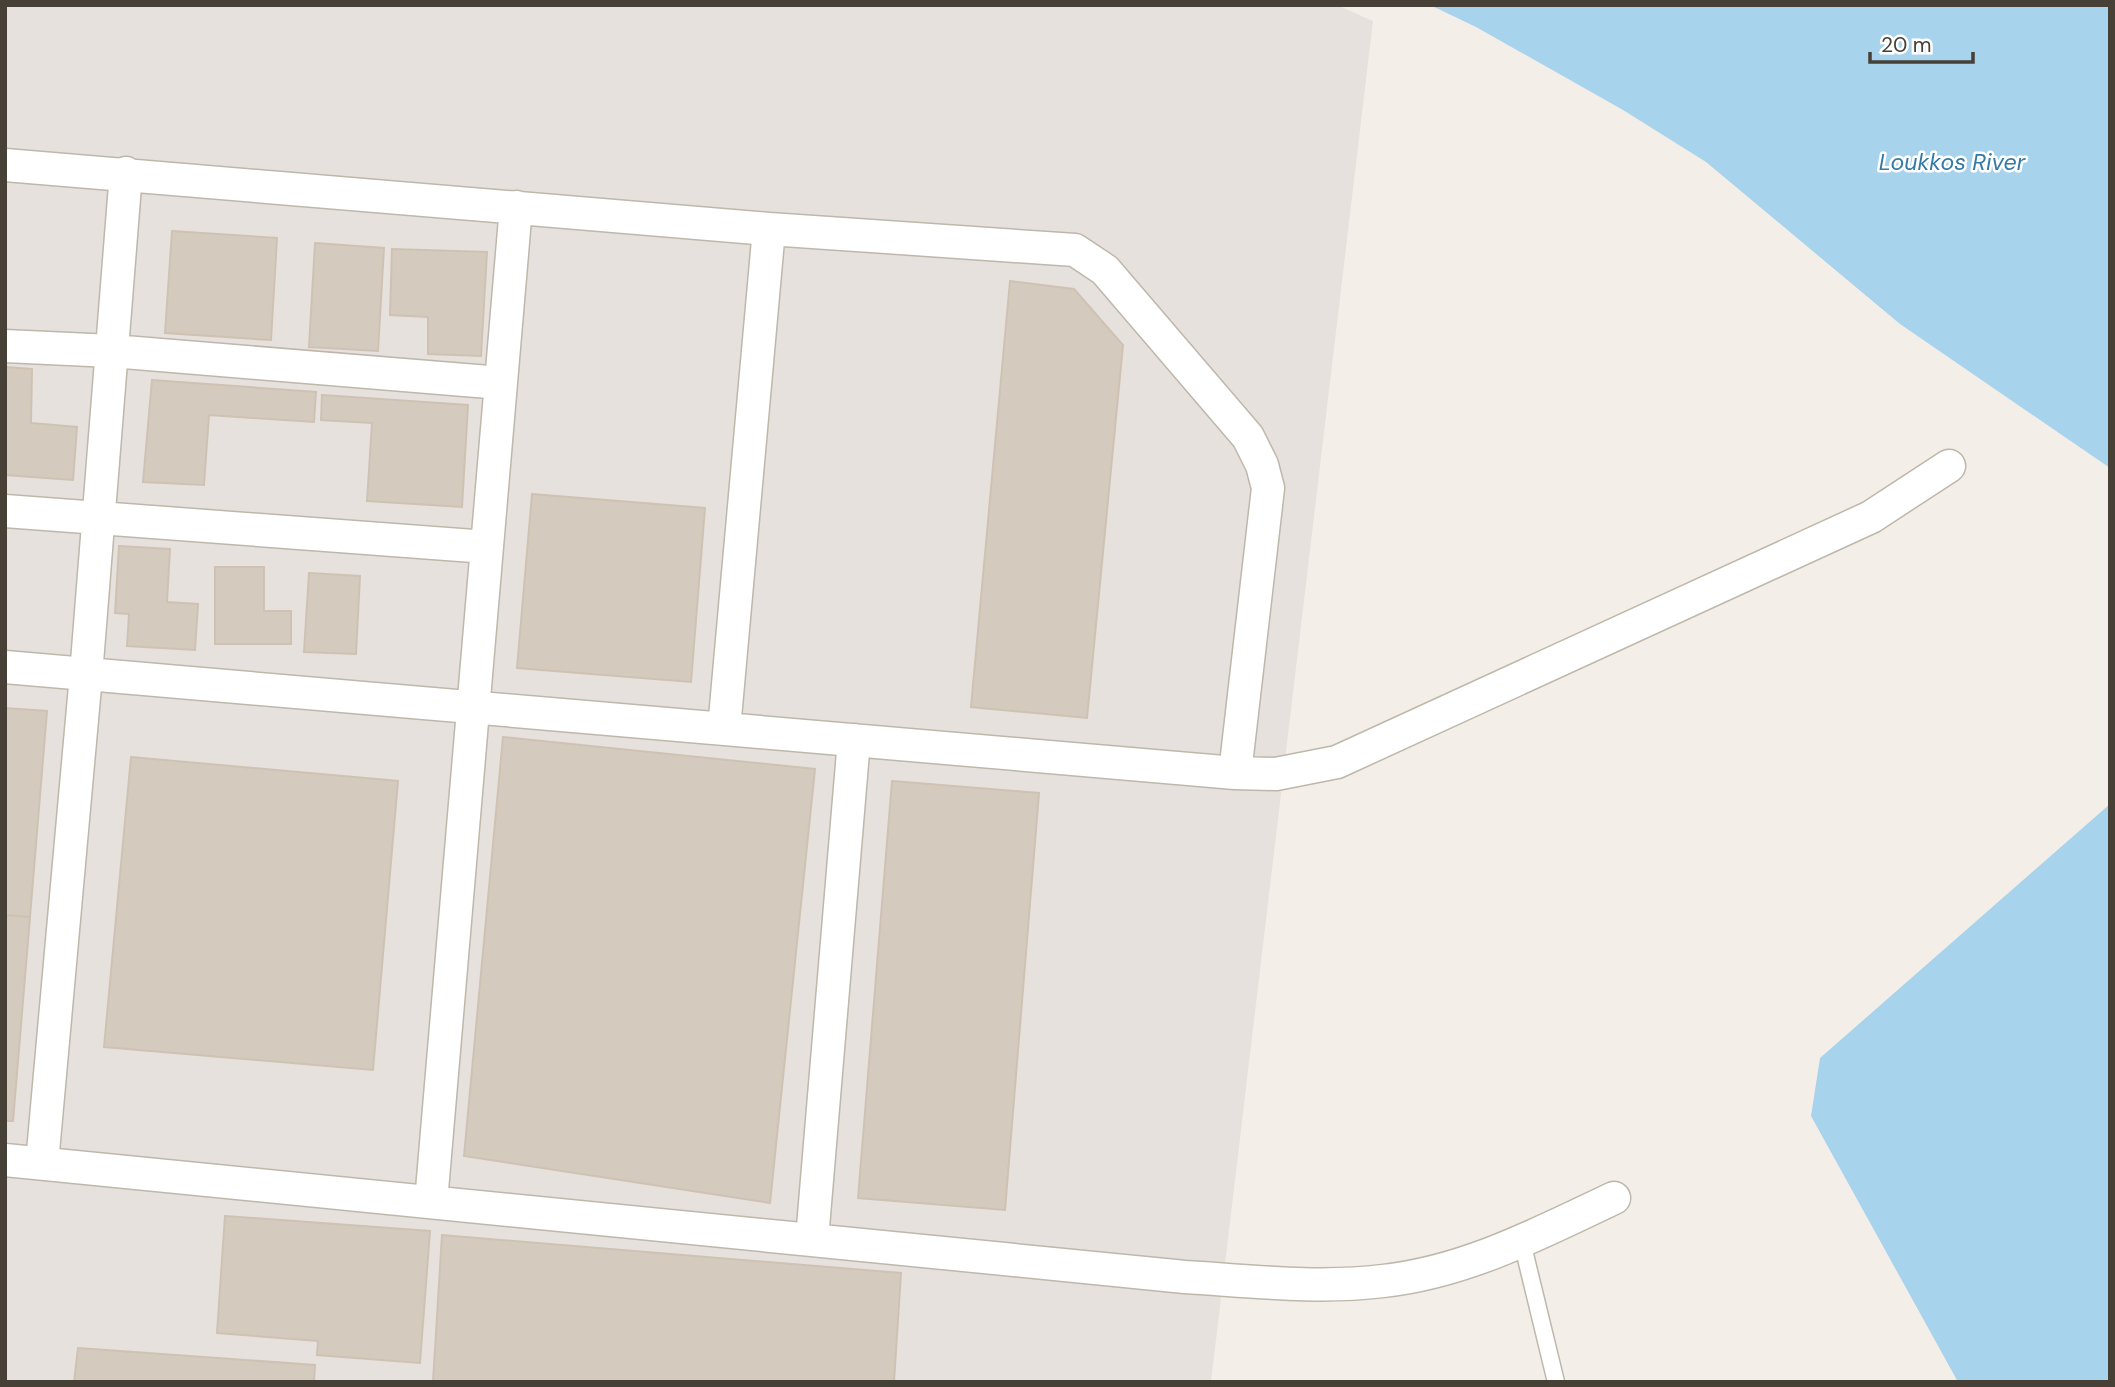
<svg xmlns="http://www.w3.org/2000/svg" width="2115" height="1387" font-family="'DM Sans',sans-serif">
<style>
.industrial{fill:#e6e1dd}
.water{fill:#a8d3ed}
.building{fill:#d4cbbe;stroke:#cfc2b2;stroke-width:2}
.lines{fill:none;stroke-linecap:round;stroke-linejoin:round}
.service-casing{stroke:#beb7ab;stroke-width:19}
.minor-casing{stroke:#beb7ab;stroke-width:35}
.service{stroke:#fff;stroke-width:16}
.minor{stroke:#fff;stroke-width:32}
.labels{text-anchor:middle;stroke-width:5;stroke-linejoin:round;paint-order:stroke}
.water-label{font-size:23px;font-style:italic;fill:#347aa5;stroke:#fff}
</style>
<rect width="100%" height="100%" fill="#f3efe8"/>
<path class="industrial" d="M5,5H1337L1373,21L1211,1382H5Z"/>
<path class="water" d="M1430,5H2110V468L1900,324L1706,162L1623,110L1476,27Z
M2110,804V1382H1958L1811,1116L1820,1058Z"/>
<path class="building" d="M172,231L277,238L271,340L165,333Z
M315,243L384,248L378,351L309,347Z
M392,249L487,252L481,356L428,354V317L390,315Z
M1010,281L1074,289L1123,345L1087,718L971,707Z
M5,367L32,369L31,423L77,427L73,480L5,475Z
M152,380L316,392L314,422L209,415L204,485L143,482Z
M322,395L468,405L462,507L367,501L372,423L321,420Z
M532,494L705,508L691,682L517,668Z
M119,546L170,549L167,602L198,604L195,650L127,646L129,614L115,613Z
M215,567H264V611H291V644H215Z
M309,573L360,576L356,654L304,652Z
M5,708L47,711L30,917L5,915Z
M503,737L815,769L770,1203L464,1156Z
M131,757L398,781L373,1070L104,1047Z
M892,781L1039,793L1005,1210L858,1198Z
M5,915L30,917L13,1121H5Z
M225,1216L430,1231L420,1363L317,1355L318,1341L217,1333Z
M442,1235L901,1273L894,1382H433Z
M78,1348L315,1365L314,1382H74Z"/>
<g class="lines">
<defs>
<path id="service" d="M1522,1242L1556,1382"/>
<path id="minor" d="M5,165L769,229L1075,250L1105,270L1248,437L1262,465L1268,488L1235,773
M5,346L112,351L501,383
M5,511L487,547
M5,667L1235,773L1276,774L1337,762L1871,517L1949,466
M724,729L769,229
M5,1160L1185,1277C1251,1281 1317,1289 1383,1281C1466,1272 1540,1233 1614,1198
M42,1163L86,675L126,173
M431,1202L516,207
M812,1239L854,740"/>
</defs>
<use href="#service" class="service-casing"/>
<use href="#minor" class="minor-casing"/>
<use href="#service" class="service"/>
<use href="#minor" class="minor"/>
</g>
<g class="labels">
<g class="water-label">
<text x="1952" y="170">Loukkos River</text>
</g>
</g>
<rect width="2115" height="1387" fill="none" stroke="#464037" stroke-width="14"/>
<path d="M1870 52v10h103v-10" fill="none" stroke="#464037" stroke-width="3.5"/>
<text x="1881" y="52" font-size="21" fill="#464037" stroke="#ffffff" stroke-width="5" paint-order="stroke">20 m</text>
</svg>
